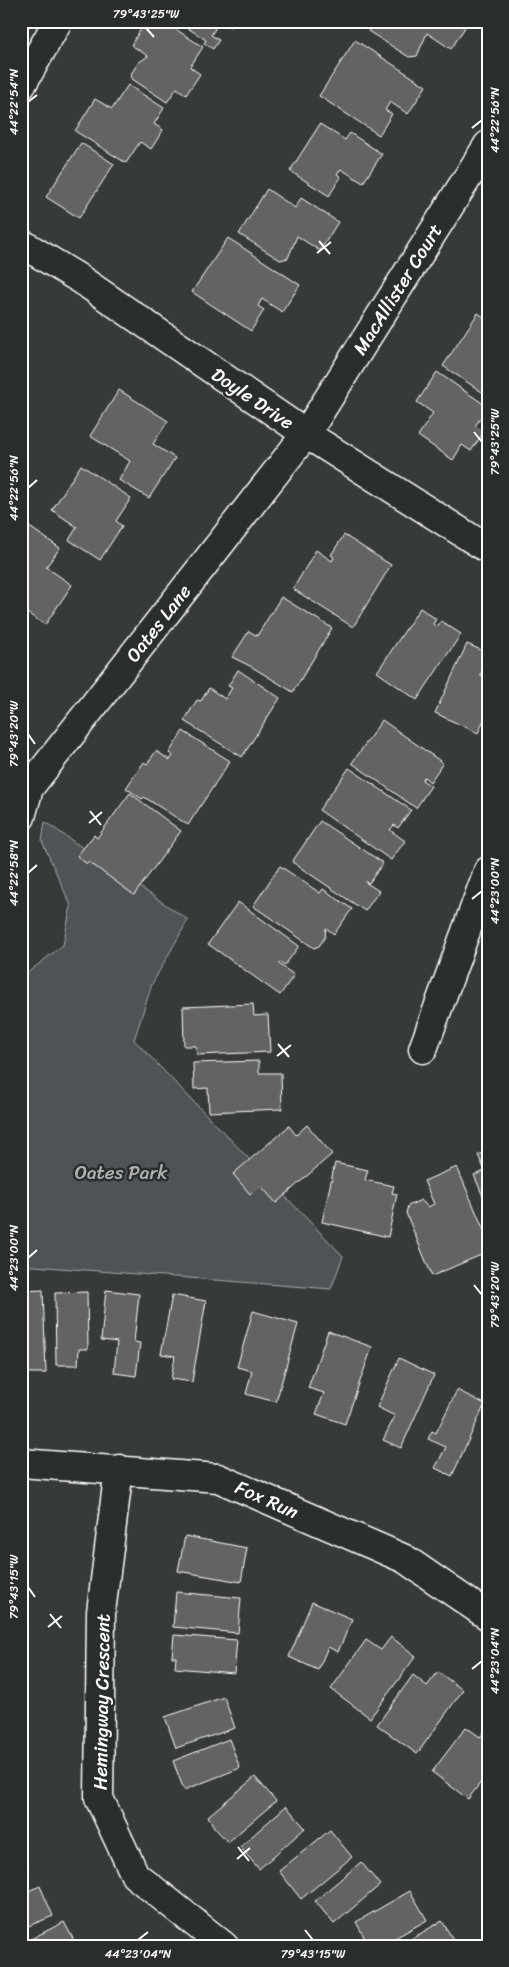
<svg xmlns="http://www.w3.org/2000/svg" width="509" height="1967" font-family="Sriracha,sans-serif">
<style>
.green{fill:#505354;stroke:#a8a9aa}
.building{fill:#636465;stroke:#fff}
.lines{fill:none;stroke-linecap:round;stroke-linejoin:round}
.minor-casing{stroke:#fff;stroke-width:31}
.minor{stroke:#2a2d2e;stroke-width:28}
.ticks{fill:none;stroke:#fff;stroke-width:2}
.labels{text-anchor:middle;stroke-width:5;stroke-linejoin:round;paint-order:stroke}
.street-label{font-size:19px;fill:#fff;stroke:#2a2d2e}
.park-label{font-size:19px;fill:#b0b2b2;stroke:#2a2d2e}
.neatline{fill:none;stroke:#fff;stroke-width:2}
.ticks-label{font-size:12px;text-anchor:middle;fill:#fff}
</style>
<rect width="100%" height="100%" fill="#373a3b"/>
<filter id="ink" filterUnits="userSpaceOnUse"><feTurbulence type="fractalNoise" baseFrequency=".02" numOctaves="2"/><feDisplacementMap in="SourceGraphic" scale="10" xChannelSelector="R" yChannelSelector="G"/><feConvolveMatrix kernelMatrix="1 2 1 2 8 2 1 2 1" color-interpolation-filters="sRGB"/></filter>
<g filter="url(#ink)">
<path class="green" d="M45,822L188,920L152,984L134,1040L343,1256L331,1289L21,1265V978L63,945L71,906L42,841Z"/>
<path class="building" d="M146,21H163L203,47L190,67L200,74L186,95L177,88L167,102L132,79L131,74L138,63L148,56L131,45Z
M177,21H220L211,35L219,40L213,49L204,43L206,40Z
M221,21H233L230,27Z
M374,21H469L451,49L427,33L417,56L409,57L368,31Z
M355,40L426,86L408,114L390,102L385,110L392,114L379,135L319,96Z
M128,85L164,108L154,124L163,130L151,149L140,142L126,163L75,131L95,99L112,109Z
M320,124L345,140L350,133L382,154L363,183L341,169L337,174L341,177L329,196L290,171Z
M81,143L114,164L79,218L46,197Z
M267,189L295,208L301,198L338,222L320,251L297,236L288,258L280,260L239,234Z
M228,238L300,285L282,312L262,299L258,306L264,310L251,331L192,292Z
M478,313L488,320V396L443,366Z
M437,372L488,407L475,426L484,432L471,451L462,445L453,460L418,436L433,413L417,402Z
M119,390L168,421L153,444L175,458L149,498L119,480L130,461L90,436Z
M81,465L131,498L116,521L122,526L100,560L69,540L77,527L52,510Z
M21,521L60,548L46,567L72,585L45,625L21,609V594L25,588L21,585Z
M344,535L391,565L353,627L293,589L316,550L332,561L334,557L331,555Z
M281,597L332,628L293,692L252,667L232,657L249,631L257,636Z
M420,608L436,619L433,624L437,627L441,621L461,634L417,700L377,672Z
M467,644L488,653V659L480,675L488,679V711L478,733L435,713Z
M238,670L280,698L242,757L184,721L197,700L201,701L209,688L225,699L232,688L228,686Z
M382,720L443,763L430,782L424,777L422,780L431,786L416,808L352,763Z
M183,731L230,761L188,825L144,797L142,799L126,788L144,762L147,764L156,751L170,760L173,756L169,753Z
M349,768L411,810L398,828L394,825L390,830L405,841L391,860L319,810Z
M130,793L181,831L134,895L89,862L87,864L77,856L94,835L97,838Z
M320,821L383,863L369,883L365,882L379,891L365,911L292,862Z
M280,866L320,893L323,889L352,909L334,934L326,928L325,937L319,946L314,948L253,906Z
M238,902L299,946L285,965L280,962L279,964L294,975L280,995L208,944Z
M253,1004L254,1016L268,1015L270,1052L197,1055L196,1046H184L183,1007Z
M259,1061V1073H281L282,1109L209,1112L208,1088L194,1089L193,1063Z
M307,1125L332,1154L276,1203L261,1186L250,1194L233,1174L289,1126L296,1135Z
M488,1151V1208L474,1175L485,1171L478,1155Z
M335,1163L368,1170L365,1180L394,1186L392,1193L397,1194L388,1237L322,1222Z
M457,1167L488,1240V1252L432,1276L406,1213L408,1206L421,1200L428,1207L434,1204L424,1181Z
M43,1290L46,1373H25V1350H21V1291Z
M106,1290L139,1294L134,1342L140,1343L136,1376L114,1373L117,1342L101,1340Z
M87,1292L88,1349H79L78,1365H56L55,1293Z
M172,1295L206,1301L192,1382L171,1379L175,1356L161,1354Z
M253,1311L298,1324L276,1402L246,1394L252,1371L237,1367Z
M328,1331L372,1347L345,1424L316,1414L324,1393L308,1388Z
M399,1358L434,1375L401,1448L383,1440L395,1416L377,1407Z
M457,1390L485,1404L452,1476L435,1468L446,1447L428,1439L432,1431L436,1433Z
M185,1536L247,1548L241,1582L178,1571Z
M176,1592L241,1598L238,1633L173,1627Z
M312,1602L352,1619L338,1652L328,1647L318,1670L289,1657Z
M21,1606L26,1633L21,1634Z
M174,1635L237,1640L234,1673L175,1668L176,1657H172Z
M391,1637L416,1656L370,1718L331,1689L366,1640L381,1650Z
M438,1672L463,1690L417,1754L377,1725L413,1675L427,1686Z
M224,1697L235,1728L176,1748L165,1717Z
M466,1727L480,1737L488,1727V1773L468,1799L432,1772Z
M229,1739L240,1768L184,1790L173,1761Z
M255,1777L276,1801L228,1842L214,1827L208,1816Z
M286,1806L305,1828L259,1869L240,1847Z
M330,1830L352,1857L301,1899L279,1871Z
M21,1850L29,1872L21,1875Z
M361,1862L380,1885L334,1924L315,1901Z
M40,1886L53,1916L21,1929V1894Z
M410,1891L427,1920L381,1946H369L356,1922Z
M442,1921L457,1946H399Z
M64,1922L77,1946H21V1944Z"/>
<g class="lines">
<defs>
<path id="minor" d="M21,86L58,21
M21,243L80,279L306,434L488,549
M21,817L29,788L306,434L488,145
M423,1049L488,871
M21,1463L218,1478L405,1559L488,1616
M119,1469L101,1612L99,1798L135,1875L224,1946"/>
</defs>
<use href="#minor" class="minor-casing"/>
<use href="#minor" class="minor"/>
</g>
</g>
<path class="ticks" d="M146,28L154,37M28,102L37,95M472,128L482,120M319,241L330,254M317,253L331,242M474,432L482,442M28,488L37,480M28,734L35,744M90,811L101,825M89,823L102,812M28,873L37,865M472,899L482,891M278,1044L289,1057M277,1056L291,1045M28,1258L37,1250M474,1285L482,1295M28,1587L35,1597M50,1614L61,1628M48,1627L62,1616M472,1669L482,1661M238,1847L249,1861M237,1859L250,1848M305,1930L313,1940M138,1940L148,1932"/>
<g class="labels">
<g class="street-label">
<text transform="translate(397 289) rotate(-58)" y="7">MacAllister Court</text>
<text transform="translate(253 398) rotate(34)" y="7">Doyle Drive</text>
<text transform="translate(158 623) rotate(-52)" y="7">Oates Lane</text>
<text transform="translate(267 1499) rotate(24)" y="7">Fox Run</text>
<text transform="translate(101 1702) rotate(-89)" y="7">Hemingway Crescent</text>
</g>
<g class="park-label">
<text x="121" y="1179">Oates Park</text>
</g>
</g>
<rect width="509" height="1967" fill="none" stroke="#2a2d2e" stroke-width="55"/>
<rect x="28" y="28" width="454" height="1912" class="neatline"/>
<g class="ticks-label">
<text x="146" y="18">79°43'25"W</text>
<text transform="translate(14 102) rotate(-90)" y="4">44°22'54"N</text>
<text transform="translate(495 120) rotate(-90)" y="4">44°22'56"N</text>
<text transform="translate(495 442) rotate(-90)" y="4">79°43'25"W</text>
<text transform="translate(14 488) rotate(-90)" y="4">44°22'56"N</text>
<text transform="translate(14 734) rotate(-90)" y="4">79°43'20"W</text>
<text transform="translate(14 873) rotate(-90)" y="4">44°22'58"N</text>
<text transform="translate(495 891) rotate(-90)" y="4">44°23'00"N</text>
<text transform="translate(14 1258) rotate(-90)" y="4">44°23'00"N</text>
<text transform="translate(495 1295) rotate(-90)" y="4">79°43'20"W</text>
<text transform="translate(14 1587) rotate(-90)" y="4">79°43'15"W</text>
<text transform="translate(495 1661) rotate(-90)" y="4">44°23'04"N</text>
<text x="138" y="1958">44°23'04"N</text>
<text x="313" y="1958">79°43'15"W</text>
</g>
</svg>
